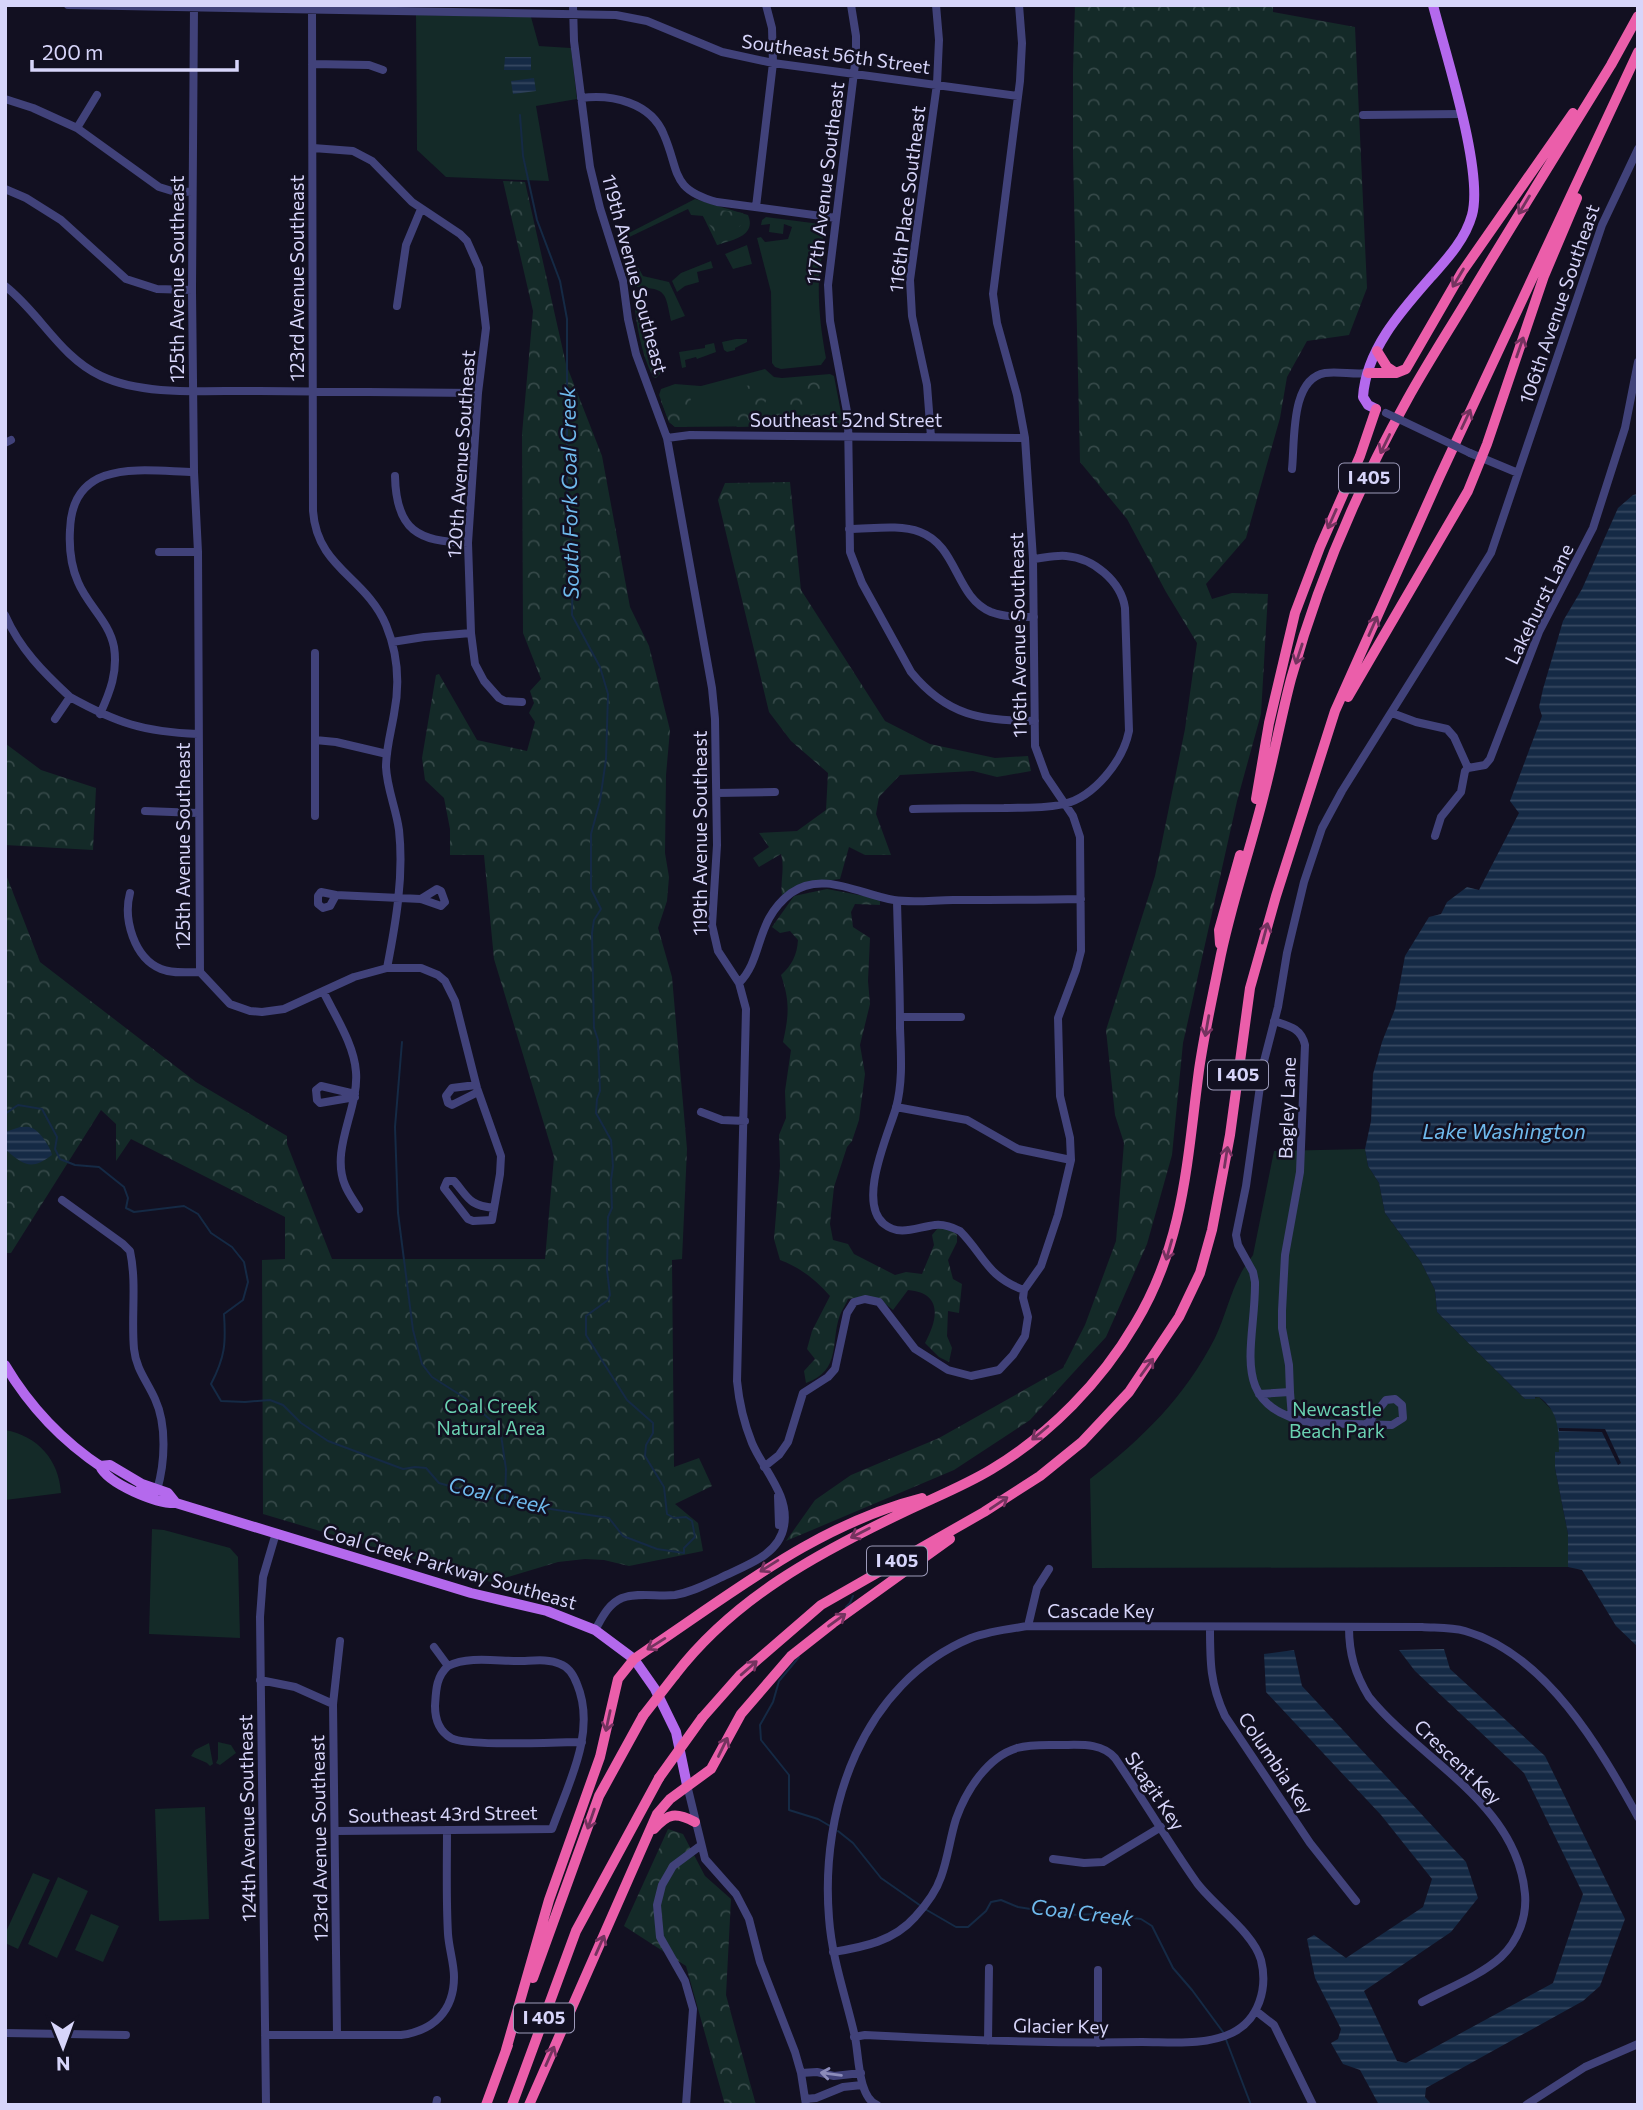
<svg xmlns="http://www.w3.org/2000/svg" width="1643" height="2110" font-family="Commissioner,sans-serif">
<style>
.green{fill:#142a28}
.forest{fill:url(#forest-crowns)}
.water{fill:url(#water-rules)}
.pier{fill:#121021}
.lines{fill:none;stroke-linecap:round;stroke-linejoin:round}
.stream{stroke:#152a45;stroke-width:2}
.minor{stroke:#41427a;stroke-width:8}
.major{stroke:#b469ed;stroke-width:10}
.highway{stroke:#eb5eaa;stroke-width:10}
.minor-bridge{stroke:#41427a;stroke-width:8}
.highway-bridge{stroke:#eb5eaa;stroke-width:10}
.oneway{stroke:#74335f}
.oneway2{stroke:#8c8cba}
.labels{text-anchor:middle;stroke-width:5;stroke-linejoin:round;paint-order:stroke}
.shield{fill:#121021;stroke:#9c9ab9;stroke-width:2}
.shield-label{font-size:18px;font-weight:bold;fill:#d7d5fa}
.street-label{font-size:19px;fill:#d7d5fa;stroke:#121021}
.park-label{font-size:19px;fill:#6ad1b1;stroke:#121021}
.water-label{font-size:21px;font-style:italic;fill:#6fbaed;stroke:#121021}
</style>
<defs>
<pattern id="forest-crowns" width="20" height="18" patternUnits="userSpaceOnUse" patternTransform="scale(1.75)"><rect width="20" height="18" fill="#142a28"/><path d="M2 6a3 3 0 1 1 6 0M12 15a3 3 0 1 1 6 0" fill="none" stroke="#354848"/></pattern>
<pattern id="water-rules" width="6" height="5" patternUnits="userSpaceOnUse" patternTransform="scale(1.75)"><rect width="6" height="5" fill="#152a45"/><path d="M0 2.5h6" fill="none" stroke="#364861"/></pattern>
</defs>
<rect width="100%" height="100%" fill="#121021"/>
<path class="green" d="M416,15L531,17L539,46L571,48L577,99L536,106L549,181L446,177L417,150Z
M695,199L748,215C757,236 732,240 717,245L703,216L691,215L688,209L621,241L619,238Z
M766,217L820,224C828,240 819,262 819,279C818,306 821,331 826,358L821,365L781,369L775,367L772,363L771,292L757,238L761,237L765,242L788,239L792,227L784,224L783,234L769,232L770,224L761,225L762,220Z
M747,245L752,264L733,269L725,254Z
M627,255L633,258L643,276L669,282L685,316L671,321C665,292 667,289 637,287L625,258Z
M711,261L713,268L697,272L699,282L685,286L677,292L672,281L681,273Z
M736,339H747V342L735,348V350L727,352L724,350L722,342Z
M714,343L716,352L697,359L696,357L685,360L686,367L682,368L679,352L705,348V345Z
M765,369L774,377L782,378L830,374L834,376L842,418L840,426L830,430L794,426L675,427L669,422L659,395L661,389L675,384L701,386Z
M1365,1149L1368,1166L1379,1183L1385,1213L1421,1262L1435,1290L1437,1312L1525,1399L1539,1397L1553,1411L1559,1428V1452L1555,1468L1568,1534V1567L1092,1568L1090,1479C1142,1439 1185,1397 1215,1338C1225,1317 1230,1294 1241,1273C1244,1267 1249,1261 1253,1255L1274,1151Z
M5,1430C38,1436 59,1460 61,1493L5,1500Z
M152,1529L164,1530L230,1548L238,1557L240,1638L149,1634Z
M218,1742L231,1745L236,1753L220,1765L216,1763L218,1759Z
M209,1743L213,1764L210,1766L207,1763L191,1756L195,1750Z
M205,1807L209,1919L159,1921L155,1809Z
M33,1873L50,1880L18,1949L5,1943V1934Z
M58,1877L88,1891L57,1958L28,1944Z
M91,1914L119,1926L103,1962L75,1950Z"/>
<path class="forest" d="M1075,5H1273V12L1355,27L1367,288L1349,335L1307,341L1287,377L1280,418L1246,538L1206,584L1212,599L1232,593L1268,594L1261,714L1237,801L1183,1043L1172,1155L1147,1244L1106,1337L1030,1420L954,1470L786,1541L815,1500L851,1475L939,1438L1063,1368L1085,1325L1116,1241L1124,1143L1115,1115L1106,1030L1155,876L1185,729L1197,643L1166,592L1127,519L1080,462L1073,156V70Z
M503,181L525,182L566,364L602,456L630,607L649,646L670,730L666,775L665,853L669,877L667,901L658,928L672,977L687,1149L682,1259L672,1260L674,1467L699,1458L712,1486L675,1504L698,1523L703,1551L629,1566L604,1560L585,1559L558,1562L491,1582L263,1514L262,1260L285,1259V1217L131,1139L116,1161V1124L101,1110L11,1253H5V872L40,962L196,1082L287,1136V1144L332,1259H545L554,1157L494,959L484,855H450V829L444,798L425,780L422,758L436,675L439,674L477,740L527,751L535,722L529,713L534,703L530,691L541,679L523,633L522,434L533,311Z
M705,208L743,213L744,222L739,227L734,222L720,224V230L731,232L734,239L717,245L716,234L703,216Z
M641,299L643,300L661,373L656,378L653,377C641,352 637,328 634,301Z
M803,379L812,382L824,379L818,410L828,424L794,426L778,422L775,410L787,388L786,380Z
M757,385L765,388L767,399L763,407L768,418L765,426L737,427L729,417L743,386Z
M669,389L688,392L691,400L683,417L687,427H675L669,422L661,401Z
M790,482L801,590L885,721L930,744L995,758L1028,756L1031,771L997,777L973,771L900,775L879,797L876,814L891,855H865L849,847L840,879L802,884L782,896C780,881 785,869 781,854L759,867L753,858L769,847L759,833L797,831L826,810L828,773L791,741L769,712L718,500L725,483Z
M5,741L6,744L41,770L96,788L93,850L5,845Z
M827,889L880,899V905L855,904L851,912L853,927L870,938L868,981L870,1004L860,1045L865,1074L859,1120L852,1141L847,1147L834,1187L830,1224L833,1240L848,1244L854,1254L895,1275L906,1272L922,1274L934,1245L932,1235L938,1228L952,1230L957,1235V1242L948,1260L953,1279L962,1284L959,1313L948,1311L947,1336L952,1348L949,1362L939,1357L925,1343C938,1319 943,1293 908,1290L893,1310C877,1296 868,1296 848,1299C846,1304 842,1310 840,1315C830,1342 842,1370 806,1383L804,1371L815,1359L807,1349L812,1331L830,1296C816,1280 801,1268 780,1260L774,1239L780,1166L779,1135L786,1118L785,1091L791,1050L783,1042C789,1015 790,1001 781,975C792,965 797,955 798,940L790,931L780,933L772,927L794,896Z
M668,1829L683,1834L705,1876L731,1899L726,1995L756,2105H725L686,1966L624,1926Z"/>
<path class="water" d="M505,57H531V70H504Z
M534,78L536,91L513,94L511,81Z
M1638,494V1647L1616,1626L1582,1570L1568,1567V1534L1555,1468V1452H1559C1559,1429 1558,1410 1539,1397H1535V1399H1525L1437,1312L1435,1290L1421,1262L1385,1213L1379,1183L1368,1166L1365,1149L1371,1121L1373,1074L1382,1042L1395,1009L1405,956L1429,917L1441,914L1447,902L1467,887L1479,890L1519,813L1510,801L1542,716L1539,707L1543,689L1563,621L1582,589L1618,508L1633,495Z
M20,1127C24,1127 28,1126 32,1128C40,1131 51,1148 52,1155C32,1170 25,1166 7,1151L5,1132Z
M1444,1649L1450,1669L1545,1756L1625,1919L1600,1986L1583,2001L1426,2088L1425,2097L1432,2105H1379L1360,2070L1343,2064L1331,2043L1338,2039L1341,2029L1315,1978L1307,1939L1314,1935L1346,1958L1423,1907L1432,1879L1381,1815L1266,1692L1264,1654L1294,1650L1302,1686L1466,1862L1478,1898L1451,1932L1364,1991L1397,2061L1406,2063L1553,1983L1583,1894L1524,1773L1415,1671L1399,1650Z"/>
<path class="pier" d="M1559,1428L1605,1429L1621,1463L1618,1465L1602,1432L1559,1431Z"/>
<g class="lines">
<path class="stream" d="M402,1042L395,1127L398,1213L413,1330L422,1364L432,1377L465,1398L500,1428L506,1469L505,1501
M5,1114L18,1105L42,1109L57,1137L55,1149L60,1159L75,1165L99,1167L124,1187L128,1198L126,1208L134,1212L184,1206L198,1214L211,1233L232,1247L244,1262L248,1282L243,1300L224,1314C226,1344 225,1357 211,1384L221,1401L245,1402L270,1400L283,1405L301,1423L328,1441L403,1469L415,1467L426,1468L439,1483L505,1502L609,1518L623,1536L657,1549L684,1553V1548L695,1537L692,1521L686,1517L674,1518L667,1514L664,1487L645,1456L646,1445L653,1433V1423L627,1400L586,1335V1316L608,1300L610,1295L607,1270L608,1217L612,1208L611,1180L613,1166L611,1140L596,1113L597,1099L600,1091L598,1040L594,1028L592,933L594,920L601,909L591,889V834L600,801L606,759L608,694L600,667L572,615L573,557L567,502V319L560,281L537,220L523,156L520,115
M846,1607L850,1603L853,1596
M799,1657L779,1681L773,1702L760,1725L761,1740L789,1775V1810L818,1819L830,1826
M838,1831L853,1843L881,1878L921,1906
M925,1909L956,1927H968L986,1911L991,1902L1001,1900L1018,1907L1068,1915L1101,1914L1141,1919L1152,1926L1173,1968L1192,1990L1223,2032
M1225,2037L1251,2105"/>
<path class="minor" d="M68,5L616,15L647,21L722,52L773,63L1018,96
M194,5L192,290L194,472L198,552L200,972
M312,5L313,511C317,568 366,577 386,625C398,654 400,684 394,714C391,732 386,749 386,767C387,789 396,808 399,830C404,876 396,922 387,968
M573,5L574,41L590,167L600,208L623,281L628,319L636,354L667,438L712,688L715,719L717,845L712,925L718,951L739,983L746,1009L737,1381C739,1402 744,1423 752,1443C763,1469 790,1496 784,1526C779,1556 744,1566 720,1578C705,1585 692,1592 675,1595C658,1597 638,1592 622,1598C608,1604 602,1618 595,1630
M851,5L856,36V56L828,285L830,321L848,417L850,552L862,583L911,672C947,716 982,721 1035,721
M312,64L369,65L383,70
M581,98C611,94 651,102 664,135C680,172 670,189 717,202L836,218
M5,99L33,108L77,128L159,187L172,191L192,192
M1363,115L1461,114
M77,128L97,95
M313,148L353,151L372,161L412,202L460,234L467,241L479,268L486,328L478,393L468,543L471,633L475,664L484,681L499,698L505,701L522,702
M5,189L26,198L61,220L126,279L157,289L192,290
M756,207L773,63L772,28L766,5
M5,286C40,313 60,357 101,376C146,397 211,390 259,391C332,391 405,392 478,393
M397,306L406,245L421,209
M931,437L927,385L912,316L910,280L937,84L939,40L936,5
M667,438L690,435L1025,438
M5,443L11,440
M1470,453L1518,473
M1292,469C1295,441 1290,379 1325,373C1339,371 1354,375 1368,373
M395,476C396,530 418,542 468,543
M849,529C871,529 899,524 920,532C958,546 955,597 991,612C1004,617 1019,617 1034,617
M159,552H198
M5,615C20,649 43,672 70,697
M392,642L424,637L471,633
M315,653V816
M1392,713L1416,722L1447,729L1454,737L1468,768
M100,714C110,692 118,672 114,647C109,621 88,606 78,582C71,566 69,547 70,530C72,457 143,471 194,472
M55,719L70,697C117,723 144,732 198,734
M315,740L336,742L387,754
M717,793L775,792
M913,809C943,808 974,808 1004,808C1024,807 1045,809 1064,804C1094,797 1123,761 1129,731L1125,608C1121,581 1093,558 1066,556C1055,555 1044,558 1033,559
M145,811L198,813
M1435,836L1441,817L1461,792L1465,771L1468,768L1485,765L1490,759L1539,632L1593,528L1625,428L1638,362
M130,893C123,919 134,958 161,969C173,974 187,972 200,972
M336,895L321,892L318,896V904L323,908L330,906L336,895L421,899L441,906L445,902L441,891L437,889L421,899
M897,901C898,943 900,986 900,1028C901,1055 903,1082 896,1108C888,1135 857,1202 884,1224C900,1237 917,1227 935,1225C943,1224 952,1227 960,1231C984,1255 987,1277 1024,1290
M200,972L230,1004L250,1011L262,1012L284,1009L354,977L387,968H421L438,975L445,981L455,1001L477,1088L501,1156L500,1174L492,1220L473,1221L468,1219L444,1188L447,1181H454C469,1198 468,1205 494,1208
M739,983C764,958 754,921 791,893C823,870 861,895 894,900C913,903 934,900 953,900C995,900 1038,900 1081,899
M323,991C335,1016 354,1044 356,1072C359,1109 330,1149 345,1185C348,1193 354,1201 359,1209
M900,1017H961
M1274,1021C1289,1026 1301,1028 1305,1045L1300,1172L1285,1255L1282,1311V1328L1289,1365L1290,1392
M476,1085L452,1088L446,1096L448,1103L452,1105L478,1092
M355,1097L320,1103L317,1100L316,1090L321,1086L355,1094
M896,1107L967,1120L1018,1149L1071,1160
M701,1112L722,1120L745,1121
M62,1200L123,1244L130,1251C137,1283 131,1317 134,1349C136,1369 147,1381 155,1399C167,1425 165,1463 157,1490
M1259,1394L1290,1392L1292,1418
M1367,1424L1386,1400L1395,1399L1402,1405L1403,1418L1392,1425L1313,1423C1225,1408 1256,1345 1255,1282L1253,1272L1238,1245L1236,1235L1246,1186L1263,1065L1278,1007L1287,953L1304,882L1322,828L1342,791L1491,553L1602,225L1638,149
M764,1467L779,1455L788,1442L803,1393L828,1377L835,1369L847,1313L854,1302L865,1299L879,1302L915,1349L948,1370L971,1376L999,1370L1013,1355L1025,1336L1028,1317L1023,1298L1024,1290L1041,1266L1058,1215L1071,1160L1070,1138L1060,1096L1058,1018L1076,970L1081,951L1080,837L1073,816L1046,776L1035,746L1033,559L1025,438L1017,395L997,323L993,294L1020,81L1022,43L1019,5
M778,1496L779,1525
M1028,1626L1037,1588L1049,1569
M1210,1627C1210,1662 1210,1684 1225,1716L1310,1843L1356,1901
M1349,1627C1349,1654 1355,1674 1369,1697C1421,1761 1517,1803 1525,1894C1527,1917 1518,1941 1501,1957C1480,1976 1448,1988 1422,2002
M448,1666C436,1677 436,1690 435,1706C435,1718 439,1731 451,1738C469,1747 557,1742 582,1742
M260,1680L295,1687L333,1704
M687,1785L705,1859L736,1894L749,1919L760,1962L795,2052L801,2073L806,2105
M335,1831L552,1829C568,1784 597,1732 577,1684C574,1676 569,1667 560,1664C548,1658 531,1661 518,1661C496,1661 468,1656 448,1666L434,1647
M1053,1859L1084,1863L1103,1862L1161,1827
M833,1952C864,1947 894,1941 915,1917C926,1905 936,1892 941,1877C948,1858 950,1838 956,1819C966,1791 987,1757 1017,1748C1031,1744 1046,1745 1060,1745C1079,1745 1101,1742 1115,1758C1143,1799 1168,1842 1197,1883C1215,1907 1253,1932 1261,1960C1268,1988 1259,2020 1232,2033C1205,2046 1171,2042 1142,2042C1050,2044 958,2040 865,2035L854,2037
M1098,1970V2043
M1256,2011L1274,2025L1313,2105
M5,2033L126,2035
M337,2034L333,1704L340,1641
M265,2035H401C433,2031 454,2011 454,1977C454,1963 449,1949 448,1934C446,1899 447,1864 447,1830
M988,2041L989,1968
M801,2073L817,2072L834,2076L861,2073
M805,2099L816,2098L843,2087L862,2085
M266,2105L260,1617L263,1577L276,1533
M436,2105L437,2100
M686,2105L693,2009L685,1981L660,1937L657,1905L662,1885L673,1866L700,1846
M877,2105C858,2097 859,2056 855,2037C846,1997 832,1960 829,1918C820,1809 862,1683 971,1638C990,1631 1009,1629 1028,1626L1422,1627C1436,1628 1451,1627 1465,1631C1546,1654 1600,1748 1638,1817
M1526,2105L1585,2067L1638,2044"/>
<path class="major" d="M1376,409L1368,405L1363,397C1366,350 1401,311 1431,277C1447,259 1465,240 1472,215C1484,171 1445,53 1433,5
M5,1365C30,1407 62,1441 103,1468
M100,1466C108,1484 157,1504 176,1503L471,1593L547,1611L595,1630L634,1659L655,1689L676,1732L687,1785
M100,1466L110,1465L142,1484L168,1493L176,1503
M141,1488L149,1491L157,1490"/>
<path class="highway" d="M1377,351L1387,367L1396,373
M1368,373H1396L1406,369L1462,272L1573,113
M1348,697L1468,491L1487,444L1544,276L1577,198
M1256,799L1269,723L1295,613L1320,547L1360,456L1376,409
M1220,944L1219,930L1240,855
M675,1675C734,1598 818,1553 904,1512C933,1498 964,1486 992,1469C1050,1434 1101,1382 1135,1324C1184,1243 1187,1161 1199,1070C1204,1035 1212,999 1219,964C1230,907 1250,851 1264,794C1274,756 1281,717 1291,679C1317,584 1359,486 1407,400C1428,362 1451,327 1473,290C1518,215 1565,140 1611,65L1638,16
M702,1718L740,1675L821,1605L984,1512L1040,1476L1082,1442L1129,1392L1179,1317L1200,1273L1212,1230L1230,1135L1250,988L1276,896L1335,711L1439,478L1638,52
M654,1829C668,1813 676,1812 695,1822
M533,1978L599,1796L643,1716
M506,2050L549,1900L600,1757L618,1679L634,1659L647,1650C734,1592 818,1524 922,1498
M486,2105L508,2045
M512,2105L576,1931L659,1778
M529,2105L657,1814L670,1799L711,1769L741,1714L791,1656L833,1623L950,1539"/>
<path class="minor-bridge" d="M1386,413L1470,453"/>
<path class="highway-bridge" d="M643,1716L675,1675
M659,1778L702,1718"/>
</g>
<defs><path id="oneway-shaft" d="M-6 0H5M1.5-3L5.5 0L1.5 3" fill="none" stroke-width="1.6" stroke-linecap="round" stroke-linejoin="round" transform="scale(1.75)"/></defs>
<g class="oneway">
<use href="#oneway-shaft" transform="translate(1524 205) rotate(121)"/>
<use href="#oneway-shaft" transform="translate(1458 278) rotate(121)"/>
<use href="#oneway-shaft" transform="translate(1520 347) rotate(-71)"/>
<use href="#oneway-shaft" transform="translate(1466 419) rotate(-65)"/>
<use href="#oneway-shaft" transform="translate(1385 444) rotate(116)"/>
<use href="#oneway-shaft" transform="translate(1332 519) rotate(114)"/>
<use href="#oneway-shaft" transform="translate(1373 626) rotate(-66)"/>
<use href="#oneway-shaft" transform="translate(1299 654) rotate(108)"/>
<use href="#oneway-shaft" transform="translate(1265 933) rotate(-75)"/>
<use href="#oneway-shaft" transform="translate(1207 1026) rotate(100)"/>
<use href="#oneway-shaft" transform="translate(1226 1157) rotate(-81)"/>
<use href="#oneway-shaft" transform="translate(1169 1250) rotate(106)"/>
<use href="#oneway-shaft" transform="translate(1147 1367) rotate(-54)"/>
<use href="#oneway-shaft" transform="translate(1040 1433) rotate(140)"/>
<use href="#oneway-shaft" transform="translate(999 1503) rotate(-34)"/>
<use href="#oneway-shaft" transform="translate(860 1533) rotate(153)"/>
<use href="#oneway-shaft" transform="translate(769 1566) rotate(148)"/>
<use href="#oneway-shaft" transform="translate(837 1620) rotate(-36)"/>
<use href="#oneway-shaft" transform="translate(656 1644) rotate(148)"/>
<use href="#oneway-shaft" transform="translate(749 1668) rotate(-41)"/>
<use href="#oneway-shaft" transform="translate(608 1721) rotate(102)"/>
<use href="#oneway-shaft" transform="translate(723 1747) rotate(-64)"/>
<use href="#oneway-shaft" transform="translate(591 1819) rotate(109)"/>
<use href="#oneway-shaft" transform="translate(600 1945) rotate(-66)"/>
<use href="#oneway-shaft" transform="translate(550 2056) rotate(-66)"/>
</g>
<use class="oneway2" href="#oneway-shaft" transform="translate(831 2074) rotate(-173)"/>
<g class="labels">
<g class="shield">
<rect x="1339" y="463.5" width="60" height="29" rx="5"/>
<rect x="1208" y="1060.5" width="60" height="29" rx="5"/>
<rect x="867" y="1546.5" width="60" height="29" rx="5"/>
<rect x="514" y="2003.5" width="60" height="29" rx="5"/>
</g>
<g class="shield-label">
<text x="1369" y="484">I 405</text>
<text x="1238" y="1081">I 405</text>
<text x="897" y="1567">I 405</text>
<text x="544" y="2024">I 405</text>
</g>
<g class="street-label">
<text transform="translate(836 54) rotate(8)" y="7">Southeast 56th Street</text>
<text transform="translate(825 183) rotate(-83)" y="7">117th Avenue Southeast</text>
<text transform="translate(907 199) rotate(-83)" y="7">116th Place Southeast</text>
<text transform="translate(635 274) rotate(75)" y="7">119th Avenue Southeast</text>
<text transform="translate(297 278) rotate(-90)" y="7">123rd Avenue Southeast</text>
<text transform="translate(177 279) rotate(-90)" y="7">125th Avenue Southeast</text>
<text transform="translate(1559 304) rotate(-71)" y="7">106th Avenue Southeast</text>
<text x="846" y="427">Southeast 52nd Street</text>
<text transform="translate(461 454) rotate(-86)" y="7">120th Avenue Southeast</text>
<text transform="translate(1539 604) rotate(-64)" y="7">Lakehurst Lane</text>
<text transform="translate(1018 635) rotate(-91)" y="7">116th Avenue Southeast</text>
<text transform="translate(700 833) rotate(-90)" y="7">119th Avenue Southeast</text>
<text transform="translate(183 846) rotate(-90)" y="7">125th Avenue Southeast</text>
<text transform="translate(1287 1108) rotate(-88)" y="7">Bagley Lane</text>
<text transform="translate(450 1567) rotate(16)" y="7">Coal Creek Parkway Southeast</text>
<text x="1101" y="1618">Cascade Key</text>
<text transform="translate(1458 1762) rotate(44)" y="7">Crescent Key</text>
<text transform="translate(1276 1763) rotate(56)" y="7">Columbia Key</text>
<text transform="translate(1155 1791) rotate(56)" y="7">Skagit Key</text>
<text transform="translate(443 1814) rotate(-1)" y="7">Southeast 43rd Street</text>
<text transform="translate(247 1818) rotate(-91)" y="7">124th Avenue Southeast</text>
<text transform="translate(319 1838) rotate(-91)" y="7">123rd Avenue Southeast</text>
<text transform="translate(1061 2026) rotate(1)" y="7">Glacier Key</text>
</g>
<g class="park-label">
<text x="491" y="1413">Coal Creek<tspan x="491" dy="22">Natural Area</tspan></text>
<text x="1337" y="1416">Newcastle<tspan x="1337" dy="22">Beach Park</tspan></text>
</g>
<g class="water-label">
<text transform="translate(570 493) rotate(-91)" y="7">South Fork Coal Creek</text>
<text x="1504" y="1139">Lake Washington</text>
<text transform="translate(499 1496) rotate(13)" y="7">Coal Creek</text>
<text transform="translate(1082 1913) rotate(7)" y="7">Coal Creek</text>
</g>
</g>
<rect width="1643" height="2110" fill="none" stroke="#d7d5fa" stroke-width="14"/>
<g transform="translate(63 2047) rotate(179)" stroke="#121021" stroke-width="5" paint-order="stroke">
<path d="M0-5L12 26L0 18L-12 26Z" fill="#d7d5fa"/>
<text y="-10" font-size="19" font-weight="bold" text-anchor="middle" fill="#d7d5fa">N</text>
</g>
<path d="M32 60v10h205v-10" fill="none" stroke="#d7d5fa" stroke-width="3.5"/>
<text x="42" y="60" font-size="21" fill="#d7d5fa" stroke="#121021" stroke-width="5" paint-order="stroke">200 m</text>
</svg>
